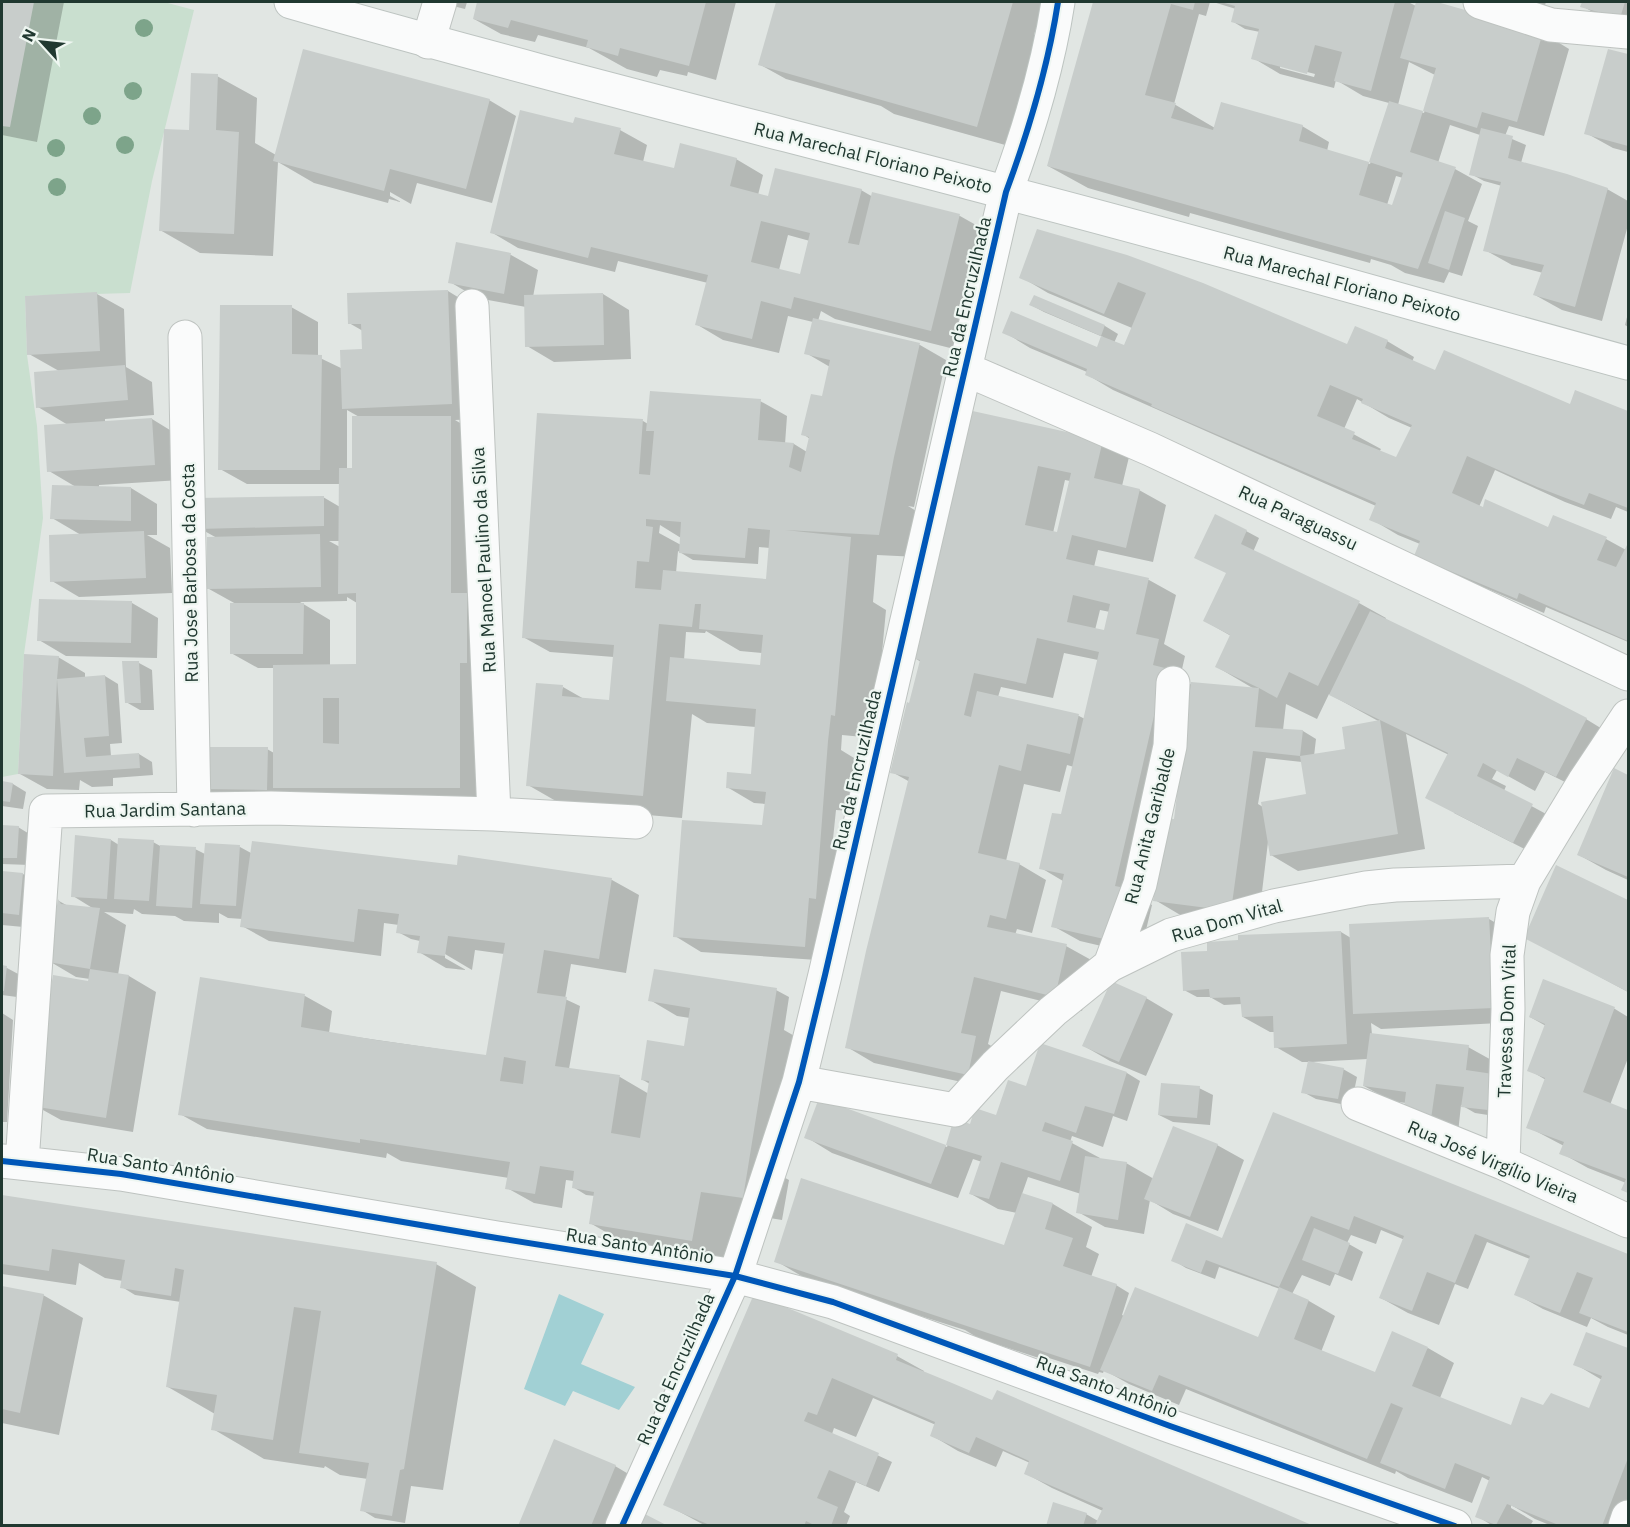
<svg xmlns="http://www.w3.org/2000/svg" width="1630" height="1527" font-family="'IBM Plex Sans',sans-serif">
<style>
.green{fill:#c9dfcf}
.water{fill:#a1d0d4}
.shadow{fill:#0003;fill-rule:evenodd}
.building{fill:#c8cdcb;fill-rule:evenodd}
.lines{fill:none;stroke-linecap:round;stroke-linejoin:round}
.street-casing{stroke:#bec3c0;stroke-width:35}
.secondary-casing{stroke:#bdc4c1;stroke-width:35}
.street{stroke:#fafbfb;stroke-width:33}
.secondary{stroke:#fafbfb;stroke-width:33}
.cycleway-casing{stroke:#eef6f1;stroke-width:10}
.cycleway{stroke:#0057b8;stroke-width:6}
.tree{fill:#7da48a}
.labels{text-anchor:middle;stroke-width:4.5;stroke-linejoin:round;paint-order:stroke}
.street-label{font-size:18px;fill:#203830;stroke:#eef6f1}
</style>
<rect width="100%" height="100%" fill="#e1e6e3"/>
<path class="green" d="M2,2H164L194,10L152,181L130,293L25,296L27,355L37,426L43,518L24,654L18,774L2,777Z"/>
<path class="water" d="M559,1294L604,1314L581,1364L635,1387L619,1410L573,1391L565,1406L524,1389Z"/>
<path class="shadow" d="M2,2H64L37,142L2,135Z
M437,2H467L465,9Z
M479,2H736L716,80L688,72L687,76L660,70L657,77L627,69L589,48L538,35L535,42L501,34L474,19Z
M778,2H1044L1034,35L1047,42L1016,148L894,114L881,106L786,79L759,64Z
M1094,2H1210L1206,16L1199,14L1174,104L1215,128L1302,126L1329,142L1327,151L1370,164L1389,103L1363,96L1336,80L1334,88L1280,74L1253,58L1260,32L1245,29L1232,21L1236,9L1213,2H1408L1416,6L1418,2H1429L1543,33L1569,49L1544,136L1509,126L1505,136L1526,145L1521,163L1607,189L1628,201V225L1602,321L1562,310L1535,295L1543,273L1512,265L1485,250L1502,186L1484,181L1471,174L1480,135L1450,125L1438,163L1455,169L1482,184L1468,221L1478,226L1462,276L1449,272L1444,283L1405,273L1391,265L1371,259L1370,263L1190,213L1189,217L1088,188L1048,166ZM1409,62L1435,75L1424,113L1398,105ZM1280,65L1315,74L1314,77L1280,68ZM1396,176L1403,178L1392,207L1387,205Z
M1531,2H1546L1545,5Z
M1583,2H1628V27L1609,21L1582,6Z
M1609,51L1628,56V152L1613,148L1586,133Z
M217,76L257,98L255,143L276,155L489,100L516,116L492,203L417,183L411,204L390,192V196L401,202L389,199L388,203L314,183L278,162L273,256L200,253L160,230L190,131Z
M574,125L620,130L647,145L643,162L675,170L736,159L763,175L758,195L769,198L861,190L873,197V194L960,216L999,238L970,353L835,319L821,311L818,321L920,345L946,360L914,507L908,506L926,517L918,557L877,555L873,602L886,610L874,738L842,735L841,750L854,758L850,811L836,810L833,839L846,847L832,961L701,952L675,936L769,828L766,804L754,803L727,787L752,775L756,727L707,723L692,714L682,818L568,808L528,785L563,687L584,699L610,701L614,657L550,652L523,637L539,415L643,421L648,424L760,401L787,416L785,444H794L807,452L810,439L803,434L823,398L830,367L806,353L813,322L788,316L779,353L723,340L696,324L708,283L618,261L615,272L518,248L491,232ZM788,235L810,241L801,276L779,270ZM660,525L681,538V545L659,533ZM759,547L770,548L767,580L676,573L678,551L693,560L758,564ZM706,631L740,651L762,653L761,666L684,660L686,632L705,633Z
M1038,230L1348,346L1387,341L1414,357L1412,362L1436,372L1571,406L1576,392L1628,412V512L1616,507L1611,519L1565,502L1495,470L1479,507L1549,529L1554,517L1606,539L1626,550L1628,546V642L1546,607L1544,613L1443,570L1416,555L1420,544L1398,535L1371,519L1376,506L1113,390L1086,374L1087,372L1030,348L1004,332L1097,349L1103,337L1044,312L1031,305L1035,297L1105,326L1118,334L1114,343L1124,347L1132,328L1048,293L1021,277ZM1357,399L1389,418L1412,428L1396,459L1379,452L1381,449L1344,429Z
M457,244L511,255L538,270L533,297L603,294L629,310L631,359L554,362L527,346L526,307L477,298L450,282Z
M448,291L474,307L478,419L455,420L477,433L473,707L486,714V802L228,804L201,789L267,749L274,753L275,668H258L231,653L236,604L209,589L217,538L199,528L323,497L340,507V484H247L220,469L291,307L318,322V357L343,369L363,350V331L349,323ZM347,410L361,418L354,469H347ZM329,541H340V547ZM347,597L357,603L358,665H330V620L300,602L347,601Z
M97,294L124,309L126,367L152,382L154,415L105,419V422L152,419L178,435L181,480L99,485V487L131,488L157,504V535H147L170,548L172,593L79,597L52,581L81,535L52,518L76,487L49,471L68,425L38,407L59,371L29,354Z
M1628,313V327L1625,325Z
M969,412L1102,442L1129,457L1122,486L1139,490L1166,505L1153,562L1098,550L1094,567L1149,580L1176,595L1164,644L1185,656L1180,678L1192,685L1256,690L1217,667L1231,636L1205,621L1246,531L1259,538L1253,552L1359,603L1386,618L1385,620L1586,719L1612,735L1583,791L1545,772L1535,791L1497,770L1492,779L1506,786L1504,791L1559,821L1540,857L1454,813L1449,755L1406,734L1425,849L1298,871L1271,855L1268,842L1258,925L1182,916L1155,900L1175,821L1192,690H1190L1142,899L1152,905L1140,955L1080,941L1053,926L1063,881L1041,868L1070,819L1074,767L1067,765L1060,792L1024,784L1006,861L1019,864L1046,880L1032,933L1017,929L1015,935L1066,946L1093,961L1082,1011L1001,991L988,1044L1003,1053L994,1089L874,1063L847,1047L910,782L892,772L921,662L913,657ZM1065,480L1070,481L1059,534L1053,533ZM1100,610L1110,612L1105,632L1095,630ZM1064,653L1098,660L1085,719L1079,716L998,697L1001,687L1053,698ZM1329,694L1380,722L1347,750L1314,756L1316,739L1303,731L1283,730L1286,704L1317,719ZM1266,758L1302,762L1308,795L1263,807L1258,804Z
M132,603L158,618L157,658L66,656L39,640Z
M58,657L85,673V678L105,676L118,684L122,743L110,744L111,756L139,754L152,762L153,775L113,778V786L92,787L80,780L79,790L47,789L20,774Z
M139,663L152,670L154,710H140L126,702Z
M1615,770L1628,776V880L1606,870L1579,855Z
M2,783L13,784L26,792L23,809L2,806Z
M2,826L18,827L31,835L30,865L2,864Z
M111,840L119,845L153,842L162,847L195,849L205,854L240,847L251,853L458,867L460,857L612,880L639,895L626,973L571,964L565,999L580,1006L569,1069L620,1077L649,1094L650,1084L643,1080L685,1048L690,1018L677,1016L650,1000L776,990L789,997L784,1030L798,1038L772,1171L789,1180L782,1220L740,1213L732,1263L630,1246L590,1223L595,1196L586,1195L573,1187L574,1181L566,1180L562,1208L534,1203L507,1188L509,1178L401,1161L387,1153L386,1158L207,1129L180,1114L201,979L305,996L332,1011L329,1033L494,1057L504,954L475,950L472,970L445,954V958L466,970L446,968L419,952L420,941L411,939L398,932L399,925L384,923L381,956L269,941L242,926L243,919L228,918L219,913V923L184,921L175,916L142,914L134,909L133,914L104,912L126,925L118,975L129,976L156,992L133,1132L61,1120L34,1105L90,979L76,977L49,961L59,901L68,906L94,909L73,896Z
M1556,867L1628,901V992L1526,937Z
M2,872L23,874L50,890L45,929L2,925Z
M1489,919L1515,934L1520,1022L1381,1029L1371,1023L1372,1035L1468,1047L1495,1062L1501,1117L1475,1113L1461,1105L1458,1133L1406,1103L1391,1101L1364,1086L1368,1059L1311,1062L1343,1069L1357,1077L1351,1106L1316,1099L1303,1092L1309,1062H1302L1276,1047L1275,1032H1270L1243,1017L1242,1004L1224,1005L1210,997H1197L1184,990L1209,952L1341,932L1351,938Z
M2,967L7,968L20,975L17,997L2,995Z
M1544,981L1615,1009L1628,1017V1058L1610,1105L1628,1112V1193L1623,1189L1626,1183L1588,1168L1561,1153L1564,1146L1528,1127L1546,1080L1529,1070L1546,1026L1530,1017Z
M1146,998L1173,1014L1146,1076L1110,1061L1084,1046Z
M2,1013L13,1020L7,1122H2Z
M1127,1073L1140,1081L1127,1121L1113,1116L1103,1147L1072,1136L1070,1142L1100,1158L1099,1159L1126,1163L1154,1179L1217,1145L1244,1160L1218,1231L1173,1214L1150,1200L1144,1234L1105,1227L1078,1212L1081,1194L1028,1177L1022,1194L1053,1204L1092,1227L1086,1247L1099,1254L1091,1277L1116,1285L1129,1293L1122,1315L1124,1316L1259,1339L1280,1289L1219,1267L1215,1279L1186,1268L1173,1260L1223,1239L1340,1141L1628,1256V1335L1608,1327L1591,1318L1587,1327L1543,1309L1516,1294L1530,1259L1487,1242L1468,1289L1455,1284L1439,1325L1408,1313L1381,1298L1405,1240L1381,1230L1376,1244L1351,1235L1347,1243L1363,1252L1352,1281L1335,1274L1330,1286L1302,1275L1292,1294L1309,1301L1335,1316L1321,1352L1376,1374L1428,1348L1454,1363L1440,1398L1512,1427L1543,1407L1597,1413L1602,1380L1575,1364L1587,1334L1628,1350V1526H1552L1535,1519L1511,1505V1508L1533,1521L1530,1526H1493L1477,1516L1490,1481L1482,1477L1472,1503L1408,1478L1396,1471L1395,1474L1186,1389L1179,1405L1129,1384L1104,1370L1103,1373L1099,1372L1098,1374L1049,1358L1048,1361L978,1338L965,1330L908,1312V1314L815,1284L776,1261L1005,1247L1017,1213L998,1209L971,1194L982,1162L973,1159L958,1198L832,1153L806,1137L819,1100L947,1147L955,1120L971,1126L997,1117L1027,1088Z
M1199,1088L1213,1095L1210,1125L1173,1122L1159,1115Z
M2,1197L436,1264L476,1287L443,1490L411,1486L405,1523L375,1518L362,1510L368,1479L340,1475L325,1466L324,1468L264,1459L213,1429L215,1414L168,1387L181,1302L135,1295L122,1287L123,1281L105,1278L79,1263L76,1285L2,1274Z
M2,1287L43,1295L83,1318L59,1435L2,1423Z
M897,1356L924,1371L923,1373L951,1385L1311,1526H1047L1086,1514L1098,1521L1103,1511L1052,1488L1025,1473L1030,1463L1003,1451L996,1467L958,1451L931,1435L936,1425L873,1398L856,1437L834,1428L832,1434L892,1462L879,1492L856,1482L844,1512L850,1516L846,1526H706L665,1504L721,1375Z
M615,1466L642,1482L623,1526H520Z"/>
<path class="building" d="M2,2H34L10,127L2,126Z
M477,2H706L689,66L620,48L618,56L586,47L588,40L511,20L508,28L473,19Z
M776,2H1013L977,127L758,65Z
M1093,2H1195L1193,10L1171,4L1145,95L1176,103L1171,118L1213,130L1221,102L1303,125L1299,141L1369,162L1359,195L1392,205L1403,173L1369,162L1389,101L1423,111L1410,152L1456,167L1418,269L1047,166Z
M1221,2H1395L1371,91L1334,81L1342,52L1315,45L1307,74L1251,59L1259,29L1231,22L1235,6Z
M1416,2H1437L1543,32L1517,122L1482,112L1477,128L1423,111L1436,68L1400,58Z
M1582,2H1625L1620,18L1580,7Z
M303,49L490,99L466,189L390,169L384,191L273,161Z
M1608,49L1628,54V146L1584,134Z
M191,73L218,74L216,130L239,132L234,234L159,231L164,129L189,130Z
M520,110L573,123L575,117L621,128L614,154L674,168L680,143L737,158L730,186L768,196L775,168L862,189L848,243L859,245L872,192L960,214L931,331L794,297L791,309L761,301L752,339L695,325L708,275L591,247L588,258L490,233ZM761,221L810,233L800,274L751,262Z
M1481,128L1513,136L1508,158L1567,174L1608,188L1575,307L1533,295L1544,265L1483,251L1501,182L1469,175Z
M1445,211L1465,218L1449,270L1428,263Z
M1037,229L1127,255L1203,283L1347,344L1355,326L1388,340L1385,348L1435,370L1444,350L1570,404L1575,390L1628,411V508L1589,493L1584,505L1537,487L1467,456L1452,493L1483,507L1485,499L1548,527L1553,515L1607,537L1597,560L1616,567L1628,543V641L1519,593L1517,599L1414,556L1420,541L1369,520L1376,503L1151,406L1152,404L1085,375L1087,369L1002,333L1011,311L1097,347L1101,336L1124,345L1146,293L1118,282L1104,314L1019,278ZM1330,385L1363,399L1361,403L1412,425L1396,457L1352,439L1355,432L1317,416Z
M456,242L511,253L504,294L448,283Z
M448,290L452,404L342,409L340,350L362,349L361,324H348L347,293Z
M97,292L100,351L27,355L25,296Z
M603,293L604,345L525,347L524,295Z
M1034,295L1105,325L1101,336L1029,305Z
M220,305H292V354L322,355L320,470H218Z
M813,318L920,343L894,457L879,535L785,530L851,537L835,716L831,715L828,741L816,899L809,898L805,947L673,937L682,820L762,825L766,792L726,788L727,772L751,774L756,709L666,701L670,657L760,665L763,635L699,629L701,604H695L692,627L659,624L643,796L526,786L536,683L563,685L562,696L609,700L614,645L522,638L537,413L643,419L639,474L650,475L654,431H646L650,391L761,399L758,440L794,443L789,467L801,472L809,437L801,435L811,394L822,396L830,360L804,354ZM646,519L681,522L679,553L745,558L748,528L770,530L766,579L663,570L661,590L635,588L637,561L649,562L653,527L646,526Z
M125,365L128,400L36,408L34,372Z
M968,410L1103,440L1094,478L1140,489L1126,548L1072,535L1066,559L1149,578L1136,634L1159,639L1153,665L1165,668L1115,886L1125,888L1113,941L1051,927L1064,874L1039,869L1052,813L1061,814L1099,652L1037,638L1026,684L974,673L964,715L971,717L977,691L1079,714L1070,754L1027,744L1021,771L999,765L978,853L1020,863L1006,919L990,915L987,927L1067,944L1055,997L974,977L961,1033L976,1036L968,1075L845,1048L866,951L909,777L890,773L907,702L909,703L920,660L911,658ZM1038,466L1071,473L1057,532L1025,525ZM1073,595L1110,604L1104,630L1067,622Z
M352,416H451V593H467V663H460V788H273V665L356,664V593L338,594L339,468H352ZM323,698H339V744L323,743Z
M152,418L155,465L47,472L44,425Z
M52,485L131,487V521L50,519Z
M324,496V526L198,529L197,498Z
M1215,514L1247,530L1241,544L1360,601L1318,686L1289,672L1277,698L1259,688L1255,727L1303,730L1300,756L1253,751L1231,911L1153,901L1164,818L1174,819L1191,682L1259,688L1215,667L1230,635L1203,621L1226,573L1194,558Z
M144,531L146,578L50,582L49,535Z
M320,534L321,587L207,589V537Z
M39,599L132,601L131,643L37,641Z
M230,603H304L303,654H230Z
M1370,611L1523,685L1587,718L1556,777L1517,758L1508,777L1483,763L1477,776L1533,804L1513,843L1425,798L1448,753L1380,720L1398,834L1270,856L1261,802L1306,794L1300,756L1345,749L1342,727L1380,720L1329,695Z
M24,654L59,656L57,679L105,675L109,736L84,738L86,757L139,753L140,768L64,773L57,679L53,776L18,774Z
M122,661H139L141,703H125Z
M201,747H268L267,790L200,789Z
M1614,768L1628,775V877L1577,855Z
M2,781L13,783L10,802L2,801Z
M2,825L19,826L17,858H2Z
M75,835L111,839L107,899L71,897Z
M118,838L154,840L149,901L114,899Z
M252,841L457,865L458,855L612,878L599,959L544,950L537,993L567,997L555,1066L620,1075L611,1133L640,1138L649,1081L641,1080L647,1040L684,1046L690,1008L648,1001L654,969L777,988L743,1198L701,1192L692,1241L589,1224L594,1192L572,1188L574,1171L540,1166L535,1194L505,1189L510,1162L360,1139V1143L178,1115L200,977L305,994L301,1027L376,1040L486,1055L505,943L448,936L445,956L417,953L420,936L396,933L399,914L358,909L354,942L240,927ZM504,1057L526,1061L523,1084L500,1081Z
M205,843L240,845L236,906L200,904Z
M160,845L196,847L192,908L156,906Z
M1556,865L1628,900V992L1524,938Z
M2,871L23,873L19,915L2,913Z
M58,899L61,904L100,908L90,969L48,962Z
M1489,917L1494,1008L1353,1014L1349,924Z
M1341,931L1347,1044L1274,1048L1273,1016L1242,1017L1240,997L1210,998L1209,989L1183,991L1181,952L1207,951V942L1238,940V935Z
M2,965L7,966L4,991H2Z
M90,969L129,975L106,1118L32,1106L53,975L88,981Z
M1543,979L1615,1007L1583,1092L1628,1110V1193L1621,1190L1626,1179L1559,1154L1564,1142L1526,1128L1545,1078L1527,1071L1545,1024L1529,1017Z
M1111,981L1147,997L1119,1062L1082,1046Z
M1370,1033L1469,1045L1466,1070L1493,1074L1488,1110L1461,1107L1464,1087L1436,1084L1431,1119L1403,1116L1406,1092L1363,1086Z
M1040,1043L1127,1072L1114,1114L1085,1106L1076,1133L1045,1122L1042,1131L1073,1141L1060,1181L1001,1162L989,1199L969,1194L982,1156L946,1145L954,1118L970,1124L975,1108L996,1115L1008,1080L1026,1086Z
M1308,1061L1344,1068L1338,1099L1301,1093Z
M1161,1083L1200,1086L1197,1118L1158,1115Z
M819,1098L946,1145L931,1184L804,1138Z
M1273,1112L1628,1254V1332L1579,1313L1593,1278L1577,1272L1560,1313L1514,1295L1530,1256L1475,1234L1455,1283L1427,1272L1412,1311L1379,1298L1404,1236L1354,1216L1349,1230L1311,1216L1279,1287L1206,1260L1201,1273L1171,1261L1186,1223L1222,1238Z
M1173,1126L1218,1144L1190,1217L1144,1199Z
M1085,1156L1127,1162L1118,1220L1076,1213Z
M801,1178L1004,1245L1022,1193L1053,1203L1045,1229L1073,1238L1063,1266L1117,1284L1090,1367L774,1262Z
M2,1195L437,1262L404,1469L400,1470L392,1516L360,1511L369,1463L299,1453L321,1311L294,1307L273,1440L211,1430L217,1395L166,1387L184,1270L175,1268L171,1296L120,1288L125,1260L52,1249L49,1271L2,1264Z
M1314,1228L1350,1243L1338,1274L1302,1260Z
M2,1286L44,1294L20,1413L2,1409Z
M1135,1287L1258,1337L1279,1287L1309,1300L1294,1339L1375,1372L1392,1331L1428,1347L1412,1386L1511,1425L1521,1397L1543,1405L1551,1393L1589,1408L1602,1376L1573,1365L1586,1332L1628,1348V1458L1602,1526H1555L1556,1524L1507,1504L1496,1525L1475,1517L1490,1477L1455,1463L1445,1489L1380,1463L1403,1408L1391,1403L1367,1459L1159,1375L1152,1391L1100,1370Z
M754,1294L898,1354L896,1360L952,1383L992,1400L997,1390L1314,1526H1098L1095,1525L1103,1508L1024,1474L1029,1461L976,1437L969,1453L930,1436L935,1422L832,1378L817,1415L808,1412L804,1421L879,1453L866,1486L829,1470L817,1498L838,1507L831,1526H816L806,1521L804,1526H712L663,1505Z
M554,1439L616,1465L591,1526H518Z
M1053,1502L1087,1513L1083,1526H1046Z
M643,1513L668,1526H637Z"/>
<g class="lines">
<defs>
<path id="street" d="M1480,2L1551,25L1628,32
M428,42L440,2
M472,306L494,814
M185,337L194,810
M965,369L1150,449L1628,674
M1110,965L1140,884L1170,746L1173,683
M799,1082L955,1110L995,1066L1053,1011L1110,965L1171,935L1274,906L1366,888L1395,885L1524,881
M1358,1104L1503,1163L1628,1221
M2,1161L121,1174L497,1238L735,1276L833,1302L1170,1426L1455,1526
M22,1163L46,811L271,808L494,814L636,822
M1503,1163L1508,1009L1507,955L1513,912L1524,881L1584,782L1628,716
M622,1526L735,1276L799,1082L825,975L1006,192
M1625,1526L1628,1517"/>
<path id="secondary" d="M291,2C527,70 766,129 1004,192C1213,246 1420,306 1628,363
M1006,192C1029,130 1048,67 1058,2"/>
</defs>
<use href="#street" class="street-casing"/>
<use href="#secondary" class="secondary-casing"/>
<use href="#street" class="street"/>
<use href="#secondary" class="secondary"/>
<defs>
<path id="cycleway" d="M2,1161L121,1174L497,1238L735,1276L833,1302L1170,1426L1455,1526
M622,1526L735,1276L799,1082L825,975L1006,192C1029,130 1048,67 1058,2"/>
</defs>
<use href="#cycleway" class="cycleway-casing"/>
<use href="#cycleway" class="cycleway"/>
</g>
<g class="tree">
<circle cx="144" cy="28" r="9"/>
<circle cx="133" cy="91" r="9"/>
<circle cx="92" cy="116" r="9"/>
<circle cx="125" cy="145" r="9"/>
<circle cx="56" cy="148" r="9"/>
<circle cx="57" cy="187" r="9"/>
</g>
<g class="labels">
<g class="street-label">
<text transform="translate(873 158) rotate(14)" y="6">Rua Marechal Floriano Peixoto</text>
<text transform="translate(1342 284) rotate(15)" y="6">Rua Marechal Floriano Peixoto</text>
<text transform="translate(967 297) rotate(-77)" y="6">Rua da Encruzilhada</text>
<text transform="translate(1298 518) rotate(25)" y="6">Rua Paraguassu</text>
<text transform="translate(484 560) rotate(-93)" y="6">Rua Manoel Paulino da Silva</text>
<text transform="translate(190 573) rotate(-91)" y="6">Rua Jose Barbosa da Costa</text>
<text transform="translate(857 770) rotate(-77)" y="6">Rua da Encruzilhada</text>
<text transform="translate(165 810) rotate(-1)" y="6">Rua Jardim Santana</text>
<text transform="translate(1150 826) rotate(-76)" y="6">Rua Anita Garibalde</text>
<text transform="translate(1227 921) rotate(-16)" y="6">Rua Dom Vital</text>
<text transform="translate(1507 1021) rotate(-88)" y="6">Travessa Dom Vital</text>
<text transform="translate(1493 1162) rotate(23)" y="6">Rua José Virgílio Vieira</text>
<text transform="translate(161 1166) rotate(9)" y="6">Rua Santo Antônio</text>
<text transform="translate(640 1246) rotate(9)" y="6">Rua Santo Antônio</text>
<text transform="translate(676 1369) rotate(-66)" y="6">Rua da Encruzilhada</text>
<text transform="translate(1107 1387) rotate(20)" y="6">Rua Santo Antônio</text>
</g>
</g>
<rect width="1630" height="1527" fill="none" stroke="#203830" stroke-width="6"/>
<g transform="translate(42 42) rotate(297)" stroke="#eef6f1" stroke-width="4.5" paint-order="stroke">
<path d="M0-4.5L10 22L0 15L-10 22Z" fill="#203830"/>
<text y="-9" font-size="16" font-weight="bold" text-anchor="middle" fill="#203830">N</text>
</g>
</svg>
